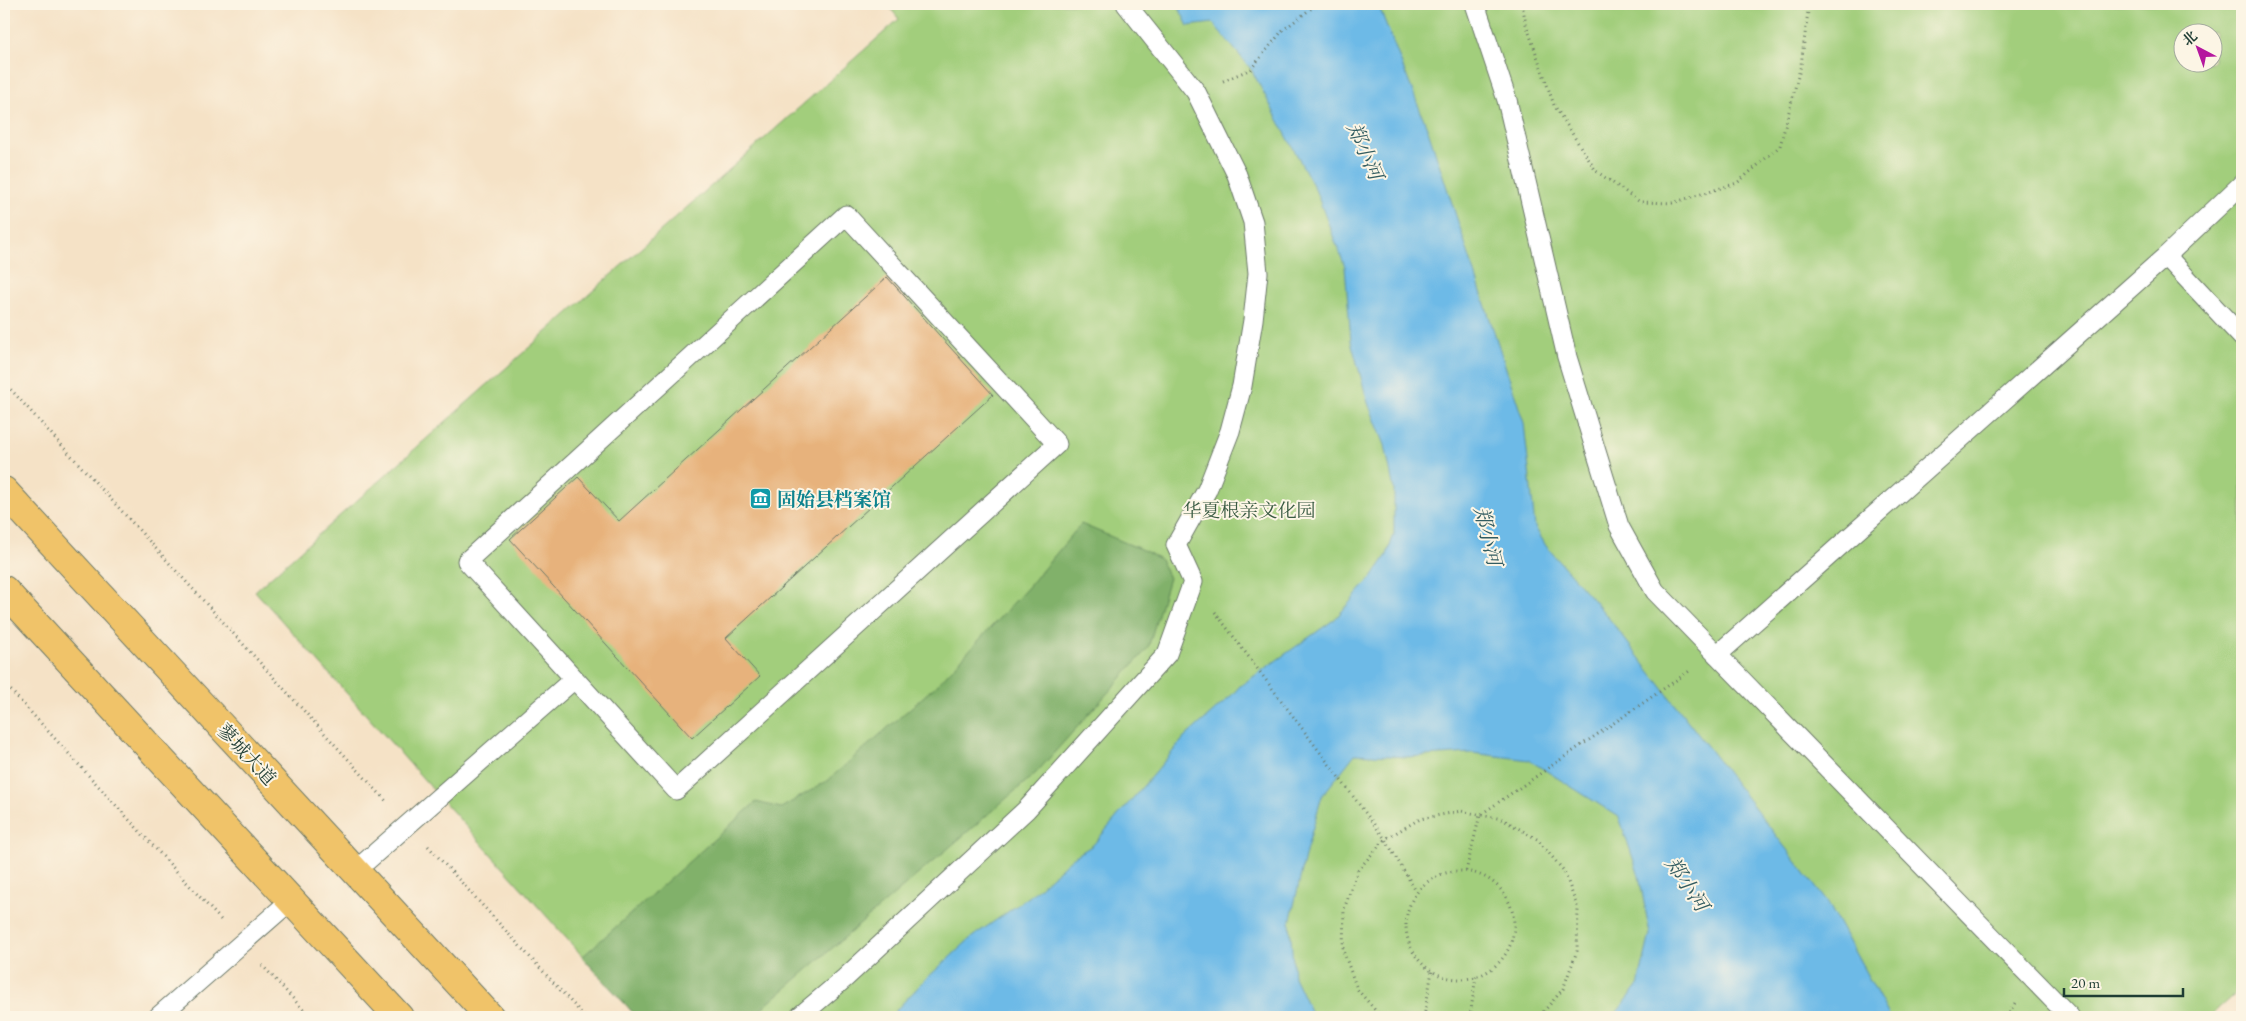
<svg xmlns="http://www.w3.org/2000/svg" width="2246" height="1021" font-family="'EB Garamond','Noto Serif SC',serif">
<style>
.green{fill:#a2ce7b;stroke:#608658;fill-rule:evenodd}
.forest{fill:#81b16b;stroke:#507750}
.water{fill:#6dbae7;stroke:#467c8e}
.building{fill:#e7b27b}
.lines{fill:none;stroke-linecap:round;stroke-linejoin:round}
.service-casing{stroke:#6a7767;stroke-width:21}
.primary-casing{stroke:#6a7767;stroke-width:30}
.path{stroke:#6a7767;stroke-width:3;stroke-dasharray:1 4;stroke-linecap:butt}
.service{stroke:#fff;stroke-width:19}
.primary{stroke:#f0c369;stroke-width:28}
.labels{text-anchor:middle;stroke-width:4;stroke-linejoin:round;paint-order:stroke}
.culture-label{font-size:19px;font-weight:bold;fill:#0d838f;stroke:#fcf5e5;text-anchor:start}
.park-label{font-size:19px;fill:#395a42;stroke:#fcf5e5}
.street-label{font-size:19px;fill:#1f3d34;stroke:#fcf5e5}
.water-label{font-size:20px;font-style:italic;fill:#325c61;stroke:#fcf5e5}
</style>
<rect width="100%" height="100%" fill="#fcf5e5"/>
<filter id="ink" filterUnits="userSpaceOnUse"><feTurbulence type="fractalNoise" baseFrequency=".02" numOctaves="2"/><feDisplacementMap in="SourceGraphic" scale="10" xChannelSelector="R" yChannelSelector="G"/><feConvolveMatrix kernelMatrix="1 2 1 2 8 2 1 2 1" color-interpolation-filters="sRGB"/></filter>
<filter id="wash" filterUnits="userSpaceOnUse"><feTurbulence type="fractalNoise" baseFrequency=".0096" numOctaves="4" result="noise"/><feDisplacementMap in="SourceGraphic" scale="20" xChannelSelector="R" yChannelSelector="G"/><feGaussianBlur stdDeviation="1.12" result="paint"/><feColorMatrix in="noise" values="0 0 0 0 0 0 0 0 0 0 0 0 0 0 0 0 0 1.4 0 .05"/><feComposite in="paint" operator="in"/></filter>
<g filter="url(#wash)">
<rect width="100%" height="100%" fill="#f5e2c6"/>
<path class="green" d="M887,4H2242V987L2209,1017H637L255,591L899,19ZM2184,32H2214V62H2184Z"/>
<path class="forest" d="M1081,524L1145,551L1160,559L1169,578L1148,648L1036,773L752,1017H637L582,957L756,802L781,808L827,781L939,683L1030,585Z"/>
<path class="water" d="M1177,4H1378L1428,130L1524,423L1535,527L1546,546L1607,616L1828,903L1890,1017H1613L1638,986L1650,934L1639,876L1619,817L1529,760L1472,753L1407,757L1355,754L1322,796L1307,848L1290,923L1294,977L1313,1017H892L895,1011L926,979L972,937L1029,897L1072,858L1093,845L1185,737L1231,696L1240,686L1335,619L1372,577L1387,555L1394,534V490L1385,445L1368,403L1351,341L1345,267L1315,189L1251,69L1213,23L1188,26Z"/>
<g id="blocks">
<path class="building" d="M887,277L993,395L726,638L760,676L692,738L510,539L578,477L619,521Z"/>
</g>
</g>
<g filter="url(#ink)">
<use href="#blocks" fill-opacity="0" stroke="#6a7767" stroke-width="1"/>
<g class="lines">
<defs>
<path id="service" d="M1475,4L1507,100L1567,357L1619,526L1655,591L2070,1017
M2242,184L2166,256L2242,337
M846,215L1057,444L676,790L467,561Z
M1717,655L2166,256
M355,871L574,679
M158,1017L290,901
M799,1017L845,978L1027,809L1167,654L1193,582L1176,545L1207,490L1230,431L1242,386L1253,320L1258,273L1253,222L1237,175L1196,92L1126,4"/>
<path id="primary" d="M4,491L490,1017
M4,590L399,1017"/>
</defs>
<use href="#service" class="service-casing"/>
<use href="#primary" class="primary-casing"/>
<path class="path" d="M1522,4L1526,24L1554,105L1596,171L1640,202L1672,203L1737,183L1780,146L1801,65L1809,4
M1223,81L1251,69L1283,30L1317,4
M4,382L388,803
M1215,612L1385,839L1416,891
M4,683L221,920
M428,846L585,1017
M1466,871L1480,815L1691,670
M1406 925a54 54 0 1 1 108 0a54 54 0 1 1-108 0Z
M262,965L310,1017
M1381,1017L1357,989L1343,950L1344,909L1358,870L1385,839L1420,819L1461,811L1502,819L1537,839L1564,871L1578,909L1577,951L1563,989L1539,1017
M1424,1017L1432,971
M1470,1017L1476,976
M2007,1017L2015,1003"/>
<use href="#service" class="service"/>
<use href="#primary" class="primary"/>
</g>
</g>
<defs>
<symbol id="museum-square" viewBox="-11 -11 22 22"><rect x="-9" y="-9" width="18" height="18" rx="4" fill="#0f9aa8" stroke="#fcf5e5"/><path d="M0-6L6-3V-2H-6V-3ZM-5-1h2V3h-2ZM-1-1h2V3h-2ZM3-1h2V3H3ZM-6 4H6V6H-6Z" fill="#fff"/></symbol>
</defs>
<g fill-rule="evenodd">
<use href="#museum-square" x="748" y="486" width="25" height="25"/>
</g>
<g class="labels">
<g class="culture-label">
<text x="777" y="506">固始县档案馆</text>
</g>
<g class="park-label">
<text x="1249" y="517">华夏根亲文化园</text>
</g>
<g class="street-label">
<text transform="translate(247 754) rotate(47)" y="7">蓼城大道</text>
</g>
<g class="water-label">
<text transform="translate(1365 151) rotate(66)" y="7">郑小河</text>
<text transform="translate(1488 536) rotate(76)" y="7">郑小河</text>
<text transform="translate(1687 884) rotate(56)" y="7">郑小河</text>
</g>
</g>
<rect width="2246" height="1021" fill="none" stroke="#fcf5e5" stroke-width="20"/>
<g transform="translate(2198 48) rotate(319)"><circle r="24" fill="#fcf5e5" stroke="#a4ab9e"/>
<path d="M0-4L9 19L0 12L-9 19Z" fill="#b5179e"/>
<text y="-8" font-size="14" font-weight="bold" text-anchor="middle" fill="#1f3d34">北</text>
</g>
<path d="M2064 988v8h119v-8" fill="none" stroke="#1f3d34" stroke-width="2.5"/>
<text x="2071" y="988" font-size="15" fill="#1f3d34" stroke="#fcf5e5" stroke-width="4" paint-order="stroke">20 m</text>
</svg>
